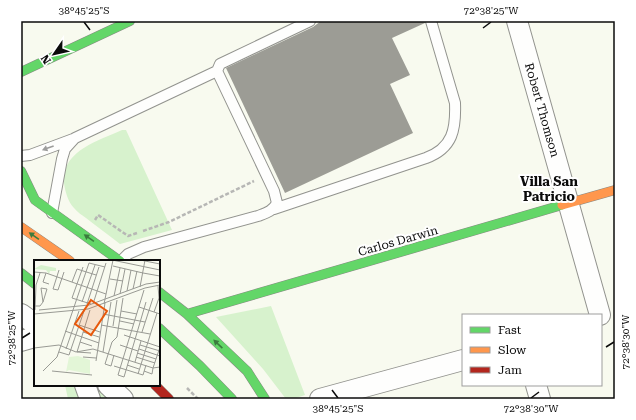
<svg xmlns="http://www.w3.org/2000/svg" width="636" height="420" font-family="'Roboto Serif',serif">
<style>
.green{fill:#d7f2cd}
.building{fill:#9c9c95}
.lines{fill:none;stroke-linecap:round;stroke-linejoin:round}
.lane-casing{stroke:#92938e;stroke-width:12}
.street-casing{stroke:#92938e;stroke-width:22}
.fast-casing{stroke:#888984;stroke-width:10}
.slow-casing{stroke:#888984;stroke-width:10}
.jam-casing{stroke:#888984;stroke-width:10}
.path{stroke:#b7b7b5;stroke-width:2.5;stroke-dasharray:4 2;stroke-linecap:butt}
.lane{stroke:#fefefd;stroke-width:10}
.street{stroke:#fefefd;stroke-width:20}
.fast{stroke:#63d668;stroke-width:9}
.slow{stroke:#ff974d;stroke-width:9}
.jam{stroke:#b3261e;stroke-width:9}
.oneway{fill:#9d9d9c}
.oneway2{fill:#3b7b3e}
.ticks{fill:none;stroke:#0b0b0b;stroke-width:1.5}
.labels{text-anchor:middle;stroke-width:4;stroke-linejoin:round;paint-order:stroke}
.street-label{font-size:12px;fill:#0b0b0b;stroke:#fff}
.neighbourhood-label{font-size:13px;font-weight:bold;fill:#0b0b0b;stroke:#fff}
.inset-road{fill:none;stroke:#999a94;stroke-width:1}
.view{fill:#e8590c;fill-opacity:0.15;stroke:#e8590c;stroke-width:2}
.inset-edge{fill:none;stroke:#0b0b0b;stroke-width:2}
.neatline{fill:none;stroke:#0b0b0b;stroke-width:1.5}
.ticks-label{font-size:10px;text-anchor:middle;fill:#0b0b0b}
</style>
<rect width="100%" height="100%" fill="#f8faef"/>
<path class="green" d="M122,130H126L172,230L120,244C109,235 97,227 86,218C82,215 77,212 74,208C68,202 65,191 64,183C61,151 98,141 122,130Z
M271,306L305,395L293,399H286L263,369L216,317Z
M65,385H100L116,399H68Z"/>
<path class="building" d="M321,21H425V23L392,38L410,75L390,84L413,133L285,193L226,68L313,27Z"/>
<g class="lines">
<defs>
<path id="lane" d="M217,71L220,64L310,21
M21,156L30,155L73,139
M274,209L426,158C453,148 456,129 455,103L431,21
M52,213L62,159L65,149L75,138L217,71L274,191L277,203C273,211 266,213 258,216L144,247L128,254L121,261"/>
<path id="street" d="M517,21L600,315
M21,314L35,324
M21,341L35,337
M85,385L90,399
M108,385L123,399
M536,385L540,399
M320,399L463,360"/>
<path id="fast" d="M21,72L130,21
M21,171L35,200L120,261
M21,273L35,284
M159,292L187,314L247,371
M187,314L562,205
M159,328L200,366L232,399
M247,371L265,399"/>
<path id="slow" d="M562,205L615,190
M21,227L70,261"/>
<path id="jam" d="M155,385L169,399"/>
</defs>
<use href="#lane" class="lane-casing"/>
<use href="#street" class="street-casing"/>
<use href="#fast" class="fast-casing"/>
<use href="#slow" class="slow-casing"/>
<use href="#jam" class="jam-casing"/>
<path class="path" d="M95,220L98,215L128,236L137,233
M143,231L169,222L254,181
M187,388L198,399"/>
<use href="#lane" class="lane"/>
<use href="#street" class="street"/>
<use href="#fast" class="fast"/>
<use href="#slow" class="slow"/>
<use href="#jam" class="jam"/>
</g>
<defs><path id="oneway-solid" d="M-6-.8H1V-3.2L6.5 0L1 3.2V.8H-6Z"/></defs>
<use class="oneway" href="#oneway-solid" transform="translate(48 148) rotate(160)"/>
<g class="oneway2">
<use href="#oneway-solid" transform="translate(34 236) rotate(-145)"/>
<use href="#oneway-solid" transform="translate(89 238) rotate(-145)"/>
<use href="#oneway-solid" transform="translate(218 344) rotate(-137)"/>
</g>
<path class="ticks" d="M84,22L90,30M483,28L491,22M22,338L30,333M606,347L614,342M332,390L338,398M531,398L539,392"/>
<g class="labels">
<g class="street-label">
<text transform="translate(542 110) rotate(74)" y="4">Robert Thomson</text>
<text transform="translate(398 241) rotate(-16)" y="4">Carlos Darwin</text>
</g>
<g class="neighbourhood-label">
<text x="549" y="186">Villa San<tspan x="549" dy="15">Patricio</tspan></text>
</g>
</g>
<g transform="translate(34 260)">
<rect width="126" height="126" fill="#f8faef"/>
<path d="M7,5L22,8V11H16L15,14L12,10L0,9Z" fill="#d7f2cd"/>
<path d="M44,96L56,100V114L35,110L32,112L35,97Z" fill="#e3f6d7"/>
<path class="inset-road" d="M78,0L126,10M106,0L126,4M79,6L109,13M49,7L38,38L57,44M25,10L19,29L24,30L30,12M0,12L12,13L72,34M12,13L9,22L15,24M109,13L126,16M76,19L89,21M38,22L43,9L62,15M106,27L111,0M99,29L103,11M110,30L84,115L90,117L112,42M93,31L97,10M86,34L91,9M80,36L86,8M48,42L61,5M53,44L65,7M59,44L72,3M70,44L79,0M1,46H6L9,42L13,29L7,28L9,42M105,47L126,54M1,50L2,25L6,13M5,50L55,45L112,24L126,22M56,50L43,92L57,93M87,51L103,54M120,52L125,38L124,26M0,54L54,49L111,28L126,25M69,54L111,62M86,61L100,64M45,65L66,72M67,65L116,74M79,66L83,40M31,71L65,83M49,72L65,77M108,72L119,38M90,75L126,87M46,82L58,86M86,85L104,91M106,85L126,91M0,88L25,85L42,92L59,89L119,108L126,107M32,89L45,51M105,89L126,96M25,92L35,95L50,51M69,92L77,42M103,93L122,99M80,95L77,106L71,104L78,82L83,77L89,38M49,97L62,98M102,97L121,103M62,101L71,43M101,102L107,81M93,105L105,109M80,106L109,115L112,105M119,108L126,87M9,111L23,97L55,3L71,7M18,111L58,115M110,111L118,114L119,108M104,114L123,53"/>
<path class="view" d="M57,40L73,51L57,75L41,64Z"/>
<rect width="126" height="126" class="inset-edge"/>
</g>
<rect width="636" height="420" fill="none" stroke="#ffffff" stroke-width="44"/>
<rect x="462" y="314" width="140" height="72" fill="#ffffff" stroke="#9d9d9d"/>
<rect x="470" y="327" width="20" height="6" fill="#63d668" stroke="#9d9d9d"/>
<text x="498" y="334" font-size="12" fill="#0b0b0b">Fast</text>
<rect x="470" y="347" width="20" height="6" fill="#ff974d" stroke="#9d9d9d"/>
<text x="498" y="354" font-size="12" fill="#0b0b0b">Slow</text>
<rect x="470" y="367" width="20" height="6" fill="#b3261e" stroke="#9d9d9d"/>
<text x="498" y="374" font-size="12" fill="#0b0b0b">Jam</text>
<g transform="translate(54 54) rotate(236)" stroke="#ffffff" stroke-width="3" paint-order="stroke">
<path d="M0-3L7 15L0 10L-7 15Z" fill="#0b0b0b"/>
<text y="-6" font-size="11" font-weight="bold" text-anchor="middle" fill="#0b0b0b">N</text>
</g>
<rect x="22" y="22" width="592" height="376" class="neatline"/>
<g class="ticks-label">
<text x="84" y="14">38°45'25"S</text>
<text x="491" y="14">72°38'25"W</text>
<text transform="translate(11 338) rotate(-90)" y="4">72°38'25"W</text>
<text transform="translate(625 342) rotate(-90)" y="4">72°38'30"W</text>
<text x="338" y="412">38°45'25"S</text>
<text x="531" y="412">72°38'30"W</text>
</g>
</svg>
